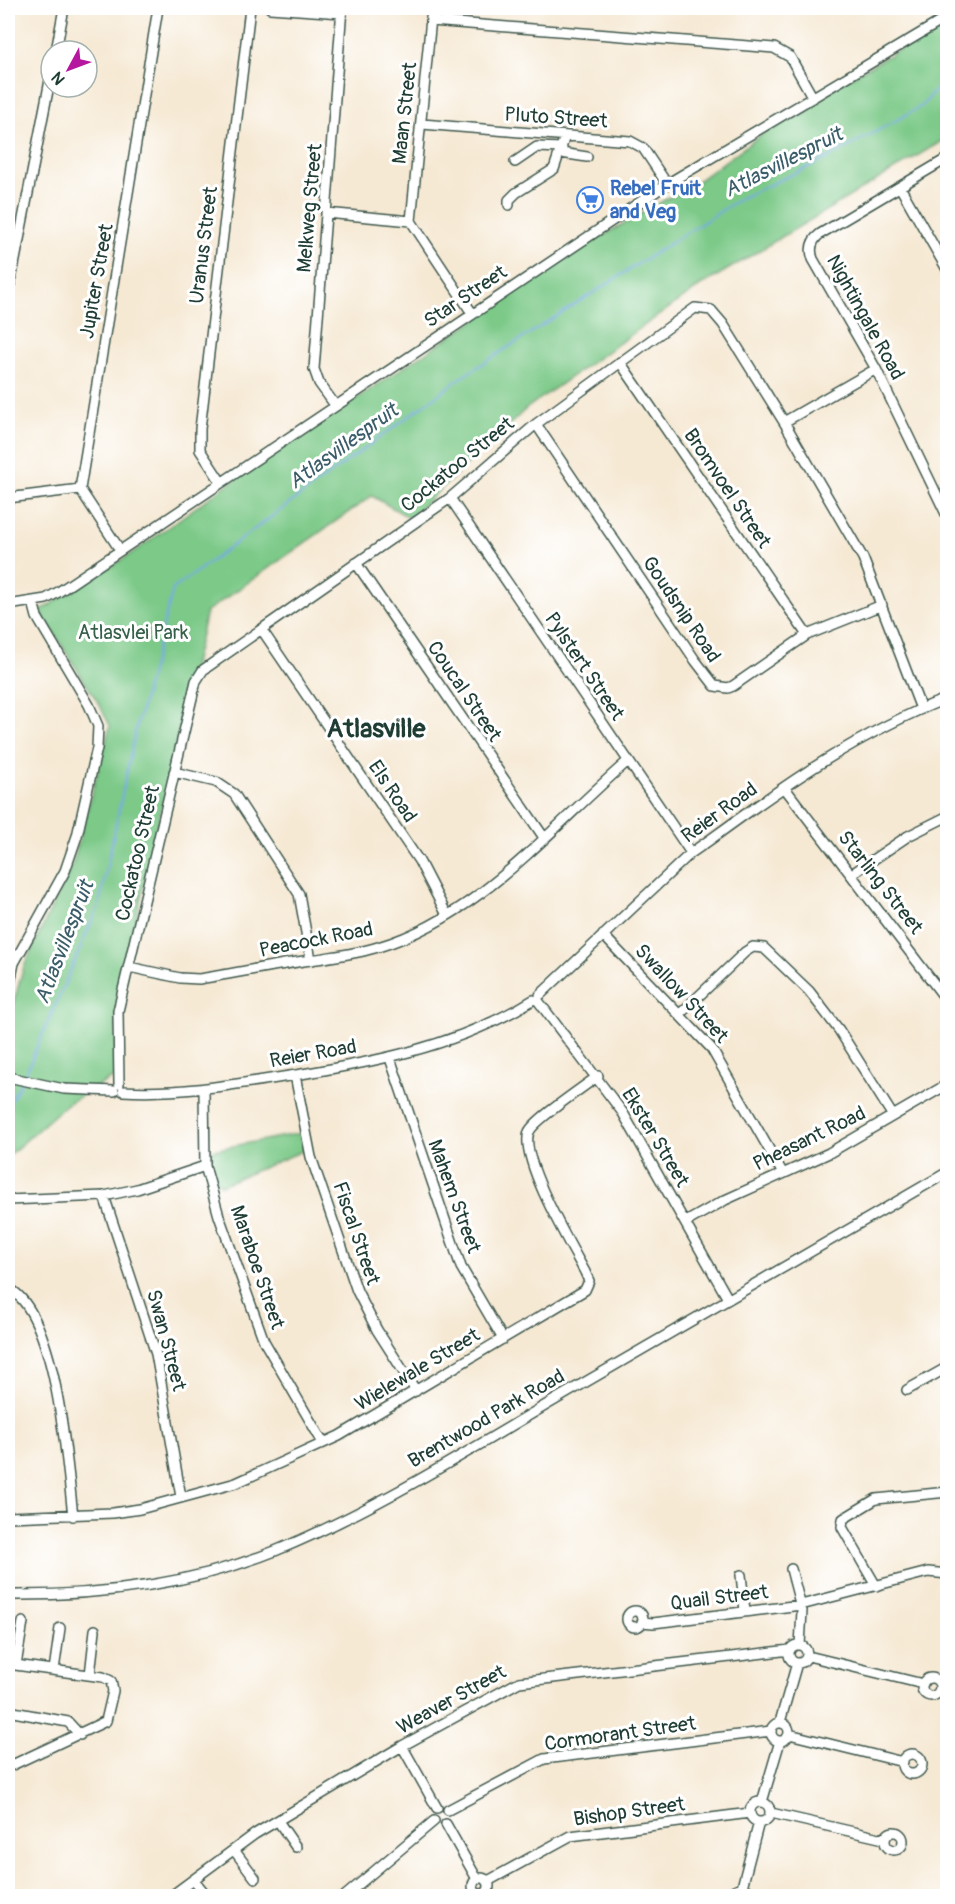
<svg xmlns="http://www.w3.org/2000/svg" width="955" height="1904" font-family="Pangolin,sans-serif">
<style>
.green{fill:#7bc988;stroke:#4d835e;stroke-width:1.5}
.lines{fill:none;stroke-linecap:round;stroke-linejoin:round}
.stream{stroke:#79a9e4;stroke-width:2}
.minor-casing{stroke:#3f574c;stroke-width:12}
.minor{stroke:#fff;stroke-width:9}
.labels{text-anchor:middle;stroke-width:6;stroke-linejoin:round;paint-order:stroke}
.street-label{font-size:20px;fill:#1f3d34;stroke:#fff}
.shop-label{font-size:20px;font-weight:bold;fill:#366cbe;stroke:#fff;text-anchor:start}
.park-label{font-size:20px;fill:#366049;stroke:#fff}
.water-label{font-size:21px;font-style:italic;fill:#3a5d69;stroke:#fff}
.district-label{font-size:26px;font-weight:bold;fill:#1f3d34;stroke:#fff}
</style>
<rect width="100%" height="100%" fill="#fff"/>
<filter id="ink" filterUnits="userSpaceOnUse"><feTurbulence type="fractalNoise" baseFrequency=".0167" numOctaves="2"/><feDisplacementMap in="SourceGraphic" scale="12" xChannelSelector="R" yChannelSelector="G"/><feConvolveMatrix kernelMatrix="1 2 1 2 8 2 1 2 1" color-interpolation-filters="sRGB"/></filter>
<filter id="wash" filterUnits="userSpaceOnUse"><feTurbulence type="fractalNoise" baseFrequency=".008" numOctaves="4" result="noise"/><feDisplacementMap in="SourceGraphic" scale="24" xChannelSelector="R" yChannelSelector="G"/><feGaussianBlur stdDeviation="1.35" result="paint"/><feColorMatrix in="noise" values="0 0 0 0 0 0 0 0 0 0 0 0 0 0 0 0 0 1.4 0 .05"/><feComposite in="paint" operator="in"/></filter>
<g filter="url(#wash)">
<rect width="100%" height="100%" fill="#f6e9d4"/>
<path class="green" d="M947,22V138L702,285L527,408L410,518L372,496L206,612L116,1007V1076L67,1104L8,1156V1022L24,966L73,863L110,726L99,704L40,611L134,552L218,491L479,317L547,268L699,180L801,106Z
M300,1133L305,1150L222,1185L214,1180L210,1153L213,1150Z"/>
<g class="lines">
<path class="stream" d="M24,1077L99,905L135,733L173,589L465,375L741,198L832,156L922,106L948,75
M8,1107L21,1082"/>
</g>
</g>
<g filter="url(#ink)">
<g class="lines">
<defs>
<path id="minor" d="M270,8L342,13
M432,8L411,221L472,313
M431,21L774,48L790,57L813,98
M56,51L64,8
M422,124L630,141L643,148L667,184
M561,153L587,157
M948,158L820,234C812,240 809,248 813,259L876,369L948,518
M515,162L537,147L562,148
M900,187L948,271
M509,205V200L516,193L554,169L565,136
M326,213L411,221
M8,296L51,75
M620,362L807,635
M335,405L319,383L314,369L342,8
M784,422L876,369
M536,424L695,660L715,686L728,688L733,686L807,635L882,605
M221,482L200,450V429L250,8
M8,498L80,489
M450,498L691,853
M120,550L80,489L158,8
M356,563L545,839
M8,605L46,599L60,591L667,184L948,17
M262,630L419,861L447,915
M174,772L216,782L234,794L299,894L311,960
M784,787L948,1002
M852,874L908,836L948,816
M603,935L711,1048L782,1172
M129,967L180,978L199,979C236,973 274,965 311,960C334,956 356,954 378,947C480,917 550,828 628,761
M8,992L14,963L65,871L77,836L97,748L98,726L89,705L37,617L33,602
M540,995L691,853L711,839C786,784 860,732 948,698
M539,1002L623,1113L728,1299
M680,1014L745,952L753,947L764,948L809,991L839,1030L893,1116
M390,1058L461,1267L503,1339
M295,1075L311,1157L357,1291L377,1330L416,1391
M8,1077L64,1089L114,1091
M119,1084L118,1011L196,681L203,670L450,498L536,424L695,308L711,310L723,324L784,422L863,558L921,709
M204,1090L205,1166L219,1216L264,1341L323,1443
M123,1091C175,1094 226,1086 277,1078C366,1064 456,1048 533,1000
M104,1196L156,1354L181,1497
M8,1200L104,1196L137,1189L205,1166
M686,1222L725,1200L829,1153L948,1084
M8,1288C57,1312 67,1464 73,1516
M907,1390L948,1367
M8,1517L113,1513L140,1509L236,1483L339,1436L585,1290L589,1281L585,1272C571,1246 519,1158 529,1132C534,1120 585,1086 598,1076
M791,1569L802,1611L800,1645
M741,1575L745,1611
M876,1586L842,1527L843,1519L876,1499L948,1492
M8,1595C98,1596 190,1585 275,1551C383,1507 483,1441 584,1383C705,1313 826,1242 948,1172
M627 1619a8 8 0 1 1 16 0a8 8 0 1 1-16 0Z
M642,1622L653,1623L801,1605L928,1572L948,1574
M789 1654a9 9 0 1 1 18 0a9 9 0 1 1-18 0Z
M808,1656L923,1684
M8,1664L103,1677L111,1681L113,1691L106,1721L8,1767
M16,1665L23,1622
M54,1670L60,1628
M90,1675L95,1630
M922 1687a9 9 0 1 1 18 0a9 9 0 1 1-18 0Z
M8,1711L68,1722L80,1735
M780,1722L797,1663
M771 1732a9 9 0 1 1 18 0a9 9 0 1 1-18 0Z
M789,1734L903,1762
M402,1746L437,1808
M902 1764a10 10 0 1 1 20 0a10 10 0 1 1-20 0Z
M750 1812a10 10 0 1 1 20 0a10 10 0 1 1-20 0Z
M762,1802L780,1741
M448,1810L544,1759L771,1731
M771,1813L884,1839
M278,1821L296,1847
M446,1824L477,1879
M885 1841a9 9 0 1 1 18 0a9 9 0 1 1-18 0Z
M234,1850L255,1878
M473 1886a8 8 0 1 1 16 0a8 8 0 1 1-16 0Z
M194,1880L207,1896
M488,1881L570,1836L750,1813
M742,1887L759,1822
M750,1895L767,1896
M171,1896L255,1834L402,1746L519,1682L790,1650
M345,1896L434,1821
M732,1896L734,1890L742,1887L748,1890L750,1896"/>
</defs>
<use href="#minor" class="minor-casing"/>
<use href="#minor" class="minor"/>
</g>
</g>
<defs>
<symbol id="supermarket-ring" viewBox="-11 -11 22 22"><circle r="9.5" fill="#fff" stroke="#3f7fe0" stroke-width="1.5"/><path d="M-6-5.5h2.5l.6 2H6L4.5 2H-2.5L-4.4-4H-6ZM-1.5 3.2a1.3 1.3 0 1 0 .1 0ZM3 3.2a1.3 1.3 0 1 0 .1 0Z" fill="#3f7fe0"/></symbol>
</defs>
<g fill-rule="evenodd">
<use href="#supermarket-ring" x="575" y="185" width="30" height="30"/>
</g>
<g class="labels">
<g class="street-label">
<text transform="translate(404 113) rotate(-84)" y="7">Maan Street</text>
<text transform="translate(556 117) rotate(4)" y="7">Pluto Street</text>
<text transform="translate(309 208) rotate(-85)" y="7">Melkweg Street</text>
<text transform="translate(203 245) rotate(-83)" y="7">Uranus Street</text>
<text transform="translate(96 281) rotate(-80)" y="7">Jupiter Street</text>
<text transform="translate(465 296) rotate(-34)" y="7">Star Street</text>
<text transform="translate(866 317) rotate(61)" y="7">Nightingale Road</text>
<text transform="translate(457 464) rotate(-39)" y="7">Cockatoo Street</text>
<text transform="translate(728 488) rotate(56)" y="7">Bromvoel Street</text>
<text transform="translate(682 609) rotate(56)" y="7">Goudsnip Road</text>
<text transform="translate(585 666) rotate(56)" y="7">Pylstert Street</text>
<text transform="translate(465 691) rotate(56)" y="7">Coucal Street</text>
<text transform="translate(393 791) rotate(56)" y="7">Els Road</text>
<text transform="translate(719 812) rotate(-36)" y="7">Reier Road</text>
<text transform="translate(137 853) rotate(-77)" y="7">Cockatoo Street</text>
<text transform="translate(881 882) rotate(52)" y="7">Starling Street</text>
<text transform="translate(316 939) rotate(-11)" y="7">Peacock Road</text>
<text transform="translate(682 993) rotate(47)" y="7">Swallow Street</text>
<text transform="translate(313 1053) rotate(-10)" y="7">Reier Road</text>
<text transform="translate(656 1137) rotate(59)" y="7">Ekster Street</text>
<text transform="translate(809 1138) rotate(-26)" y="7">Pheasant Road</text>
<text transform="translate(455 1196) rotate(70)" y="7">Mahem Street</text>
<text transform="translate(357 1233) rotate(71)" y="7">Fiscal Street</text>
<text transform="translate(258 1267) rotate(71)" y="7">Maraboe Street</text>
<text transform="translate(167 1340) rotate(75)" y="7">Swan Street</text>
<text transform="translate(417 1369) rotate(-31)" y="7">Wielewale Street</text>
<text transform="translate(486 1418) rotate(-30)" y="7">Brentwood Park Road</text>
<text transform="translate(719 1597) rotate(-7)" y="7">Quail Street</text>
<text transform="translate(451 1699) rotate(-29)" y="7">Weaver Street</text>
<text transform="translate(620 1733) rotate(-8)" y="7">Cormorant Street</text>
<text transform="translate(629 1811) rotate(-8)" y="7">Bishop Street</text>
</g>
<g class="shop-label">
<text x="610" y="195">Rebel Fruit<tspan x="610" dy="23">and Veg</tspan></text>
</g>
<g class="park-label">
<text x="133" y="639">Atlasvlei Park</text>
</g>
<g class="water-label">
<text transform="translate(783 162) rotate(-27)" y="7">Atlasvillespruit</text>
<text transform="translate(343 446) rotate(-36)" y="7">Atlasvillespruit</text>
<text transform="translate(64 942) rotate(-69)" y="7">Atlasvillespruit</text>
</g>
<g class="district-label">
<text x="376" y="737">Atlasville</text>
</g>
</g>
<rect width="955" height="1904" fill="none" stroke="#fff" stroke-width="30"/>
<g transform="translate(69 69) rotate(229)"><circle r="28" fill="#ffffff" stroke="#a5b1ae" stroke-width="1.5"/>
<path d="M0-4.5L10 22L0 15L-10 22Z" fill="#b5179e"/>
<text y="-9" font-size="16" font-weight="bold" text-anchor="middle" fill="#1f3d34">N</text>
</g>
</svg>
